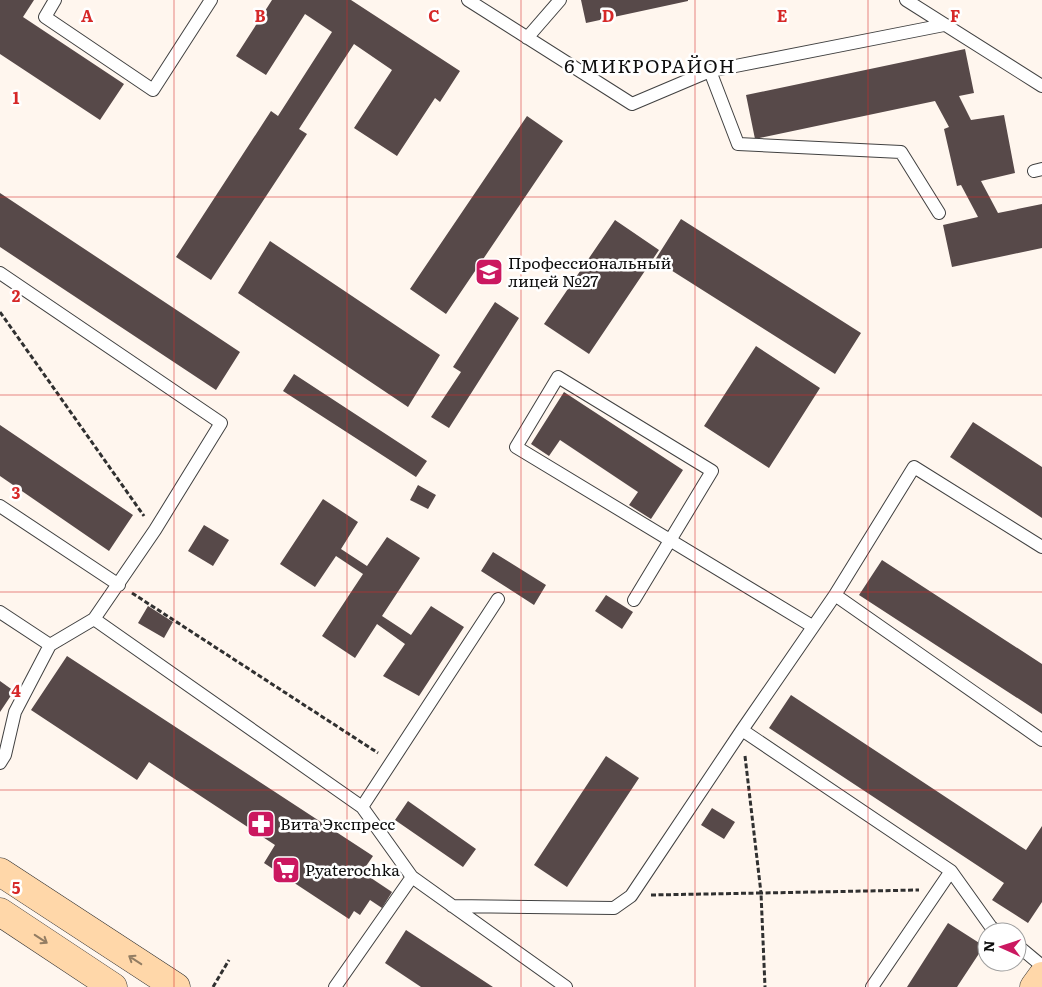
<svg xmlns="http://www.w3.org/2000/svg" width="1042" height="987" font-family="Literata,serif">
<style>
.building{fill:#574949}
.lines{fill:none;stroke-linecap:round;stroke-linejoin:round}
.service-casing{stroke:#414141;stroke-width:14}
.secondary-casing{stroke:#303030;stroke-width:29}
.path{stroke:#303030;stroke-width:3;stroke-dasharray:5 2.5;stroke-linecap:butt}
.service{stroke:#fff;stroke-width:12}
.secondary{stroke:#ffd7a9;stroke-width:28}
.oneway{stroke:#937d63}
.grid{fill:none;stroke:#d62828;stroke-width:1;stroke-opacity:0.55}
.labels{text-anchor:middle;stroke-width:5;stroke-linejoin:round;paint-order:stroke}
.poi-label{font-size:16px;fill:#0e0e0e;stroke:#fff;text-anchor:start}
.quarter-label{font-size:19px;letter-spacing:1px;fill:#0e0e0e;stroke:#fff}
.grid-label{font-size:16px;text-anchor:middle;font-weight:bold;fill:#d62828;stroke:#fff;stroke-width:5;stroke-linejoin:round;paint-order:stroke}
</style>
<rect width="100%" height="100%" fill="#fff6ee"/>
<path class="building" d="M0,0H34L23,17L124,84L100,120L0,54Z
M272,0H351L460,71L440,102L435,98L397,156L354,128L392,70L354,44L299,129L307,134L211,280L176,257L271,111L278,116L332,32L305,14L266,75L236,56Z
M581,0H688V1L586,23Z
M965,49L974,93L959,96L971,120L1004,115L1015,173L981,181L998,213L1042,204V248L952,267L943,225L978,217L961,185L957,186L944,129L949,127L935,101L755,139L746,95Z
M527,116L563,141L446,314L410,289Z
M0,193L240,352L216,390L0,247Z
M681,219L861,333L835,374L655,260Z
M615,220L659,250L589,354L544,324Z
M270,241L440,355L408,407L238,293Z
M495,302L519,318L449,428L431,417L461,372L453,367Z
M756,346L820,388L769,468L704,426Z
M294,374L427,461L416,477L283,391Z
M564,392L683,470L651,519L629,505L638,492L560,440L549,456L531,444Z
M973,422L1042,467V518L950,457Z
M0,425L133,515L109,551L0,476Z
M418,485L436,495L428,509L410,500Z
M323,499L358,522L341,549L367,566L387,537L420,558L382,616L411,635L431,606L464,627L419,696L383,676L405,644L377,624L355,658L322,636L363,574L336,556L315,587L280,564Z
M204,525L229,540L213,566L188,551Z
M493,552L546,585L534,605L481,571Z
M882,560L1042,664V714L859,595Z
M606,595L633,612L622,629L595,611Z
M148,606L173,622L164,638L138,623Z
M67,656L373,856L362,872L392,892L382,908L370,900L360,915L354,911L349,919L264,863L275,845L149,762L137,780L31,710Z
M0,681L14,691L0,712Z
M791,695L1026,850L1042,826V902L1028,923L992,900L1004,883L769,728Z
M606,756L639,778L567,887L534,865Z
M408,801L476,849L463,867L395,820Z
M712,808L735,822L724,839L701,825Z
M948,923L984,946L957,987H907Z
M406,930L493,987H421L385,963Z"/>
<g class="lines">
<defs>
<path id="service" d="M55,0L45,17L153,90L211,0
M468,0L632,104L710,71L944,25
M906,0L1042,86
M527,38L560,0
M710,71L738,144L901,152L939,213
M1034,171L1042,169
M0,273L221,423L155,530L94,619L50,645
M0,506L119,585
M835,595L1042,740
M634,600L712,471L558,377L516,447L812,626
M0,612L50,645L15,712L5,755L0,763
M94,619L362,807L412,877L335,987
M742,730L951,871L991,927L997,932
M362,807L498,599
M412,877L566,987
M452,906L614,908L631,896L742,730L835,595L914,467L1042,547
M1017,945L1042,966
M872,987L951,871"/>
<path id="secondary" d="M0,872L176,987
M0,912L113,987
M1034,987L1042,976"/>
</defs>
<use href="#service" class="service-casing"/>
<use href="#secondary" class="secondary-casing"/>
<path class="path" d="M0,312L144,516
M132,593L378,753
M745,756L761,893L919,890
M651,895L761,893L765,987
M213,987L229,960"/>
<use href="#service" class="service"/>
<use href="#secondary" class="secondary"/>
</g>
<defs><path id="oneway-shaft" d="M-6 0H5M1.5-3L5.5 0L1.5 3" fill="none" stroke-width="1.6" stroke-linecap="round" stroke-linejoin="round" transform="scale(1.25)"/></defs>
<g class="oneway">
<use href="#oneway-shaft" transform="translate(41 939) rotate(33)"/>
<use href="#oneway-shaft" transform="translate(135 960) rotate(-147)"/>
</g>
<path class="grid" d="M174,0V987M347,0V987M521,0V987M695,0V987M868,0V987M0,197H1042M0,395H1042M0,592H1042M0,790H1042"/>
<defs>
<symbol id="university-square" viewBox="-11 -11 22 22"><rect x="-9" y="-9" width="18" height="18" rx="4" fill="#cb1860" stroke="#fff"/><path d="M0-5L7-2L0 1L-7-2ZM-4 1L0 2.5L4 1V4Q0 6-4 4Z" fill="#fff"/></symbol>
<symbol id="pharmacy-square" viewBox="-11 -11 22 22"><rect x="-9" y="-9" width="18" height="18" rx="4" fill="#cb1860" stroke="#fff"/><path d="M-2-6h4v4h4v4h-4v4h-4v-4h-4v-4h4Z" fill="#fff"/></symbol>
<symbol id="supermarket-square" viewBox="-11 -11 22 22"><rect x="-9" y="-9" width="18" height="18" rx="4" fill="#cb1860" stroke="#fff"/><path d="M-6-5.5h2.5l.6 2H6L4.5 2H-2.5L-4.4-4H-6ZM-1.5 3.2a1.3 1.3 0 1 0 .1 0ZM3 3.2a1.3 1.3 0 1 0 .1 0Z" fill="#fff"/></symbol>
</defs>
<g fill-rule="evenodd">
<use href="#university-square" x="473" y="256" width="32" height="32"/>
<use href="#pharmacy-square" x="245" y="808" width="32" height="32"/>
<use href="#supermarket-square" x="270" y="854" width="32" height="32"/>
</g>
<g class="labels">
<g class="poi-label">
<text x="508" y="269">Профессиональный<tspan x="508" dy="18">лицей №27</tspan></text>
<text x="280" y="830">Вита Экспресс</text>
<text x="305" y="876">Pyaterochka</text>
</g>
<g class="quarter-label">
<text x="650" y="73">6 МИКРОРАЙОН</text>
</g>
</g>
<g class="grid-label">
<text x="87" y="22">A</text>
<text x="260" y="22">B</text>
<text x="434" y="22">C</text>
<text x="608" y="22">D</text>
<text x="782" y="22">E</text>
<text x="955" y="22">F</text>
<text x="16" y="104">1</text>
<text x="16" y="302">2</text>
<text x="16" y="499">3</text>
<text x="16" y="697">4</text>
<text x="16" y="894">5</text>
</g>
<g transform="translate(1002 947) rotate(273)"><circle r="24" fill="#ffffff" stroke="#9f9f9f"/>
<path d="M0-4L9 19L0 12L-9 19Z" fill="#cb1860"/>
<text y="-8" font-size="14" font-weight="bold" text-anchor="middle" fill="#0e0e0e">N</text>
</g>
</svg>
